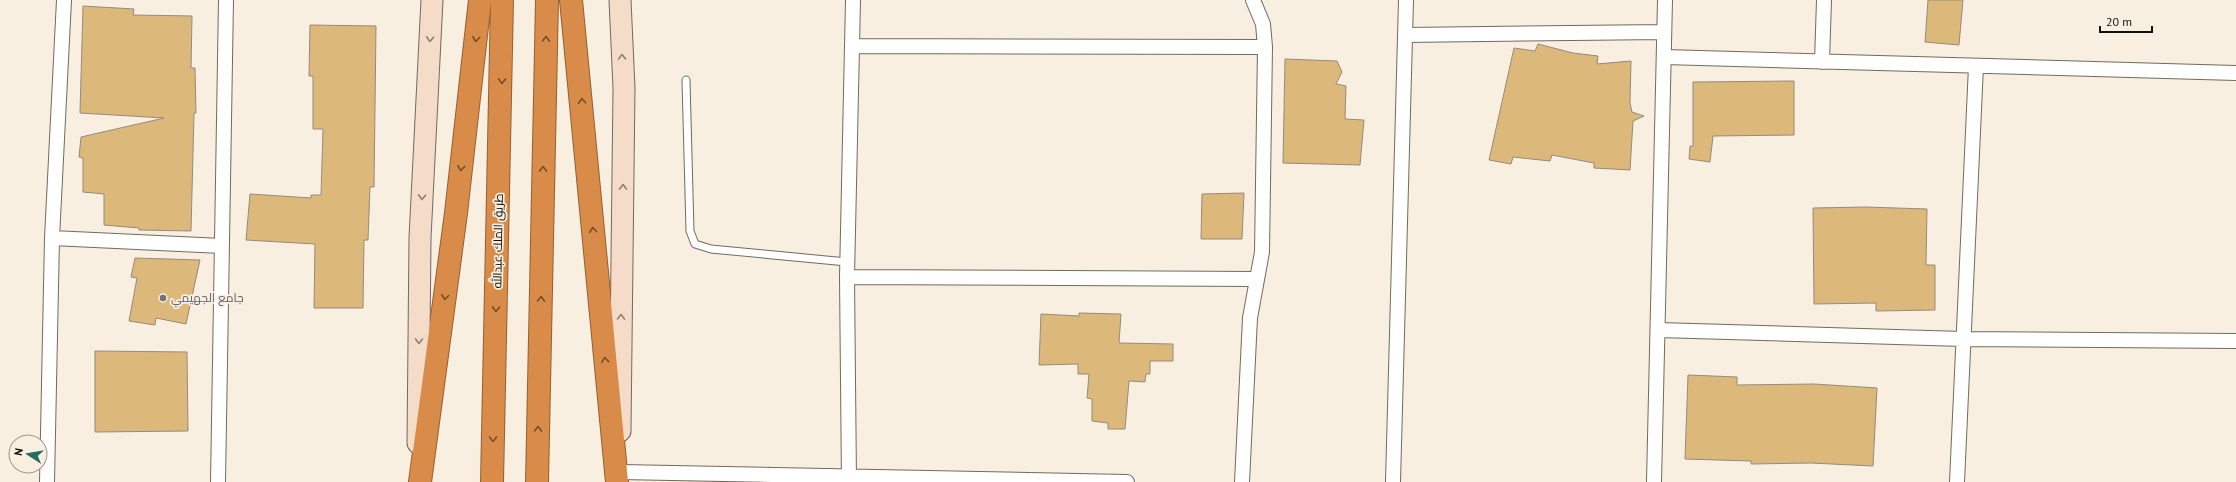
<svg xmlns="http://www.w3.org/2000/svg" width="2236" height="482" font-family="'PT Sans',Cairo,sans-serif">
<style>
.building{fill:#dcb87b;stroke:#948b7d}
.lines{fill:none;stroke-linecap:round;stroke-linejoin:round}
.lane-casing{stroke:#726a5c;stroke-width:9}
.street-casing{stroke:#726a5c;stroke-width:16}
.secondary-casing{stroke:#726a5c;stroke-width:23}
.highway-casing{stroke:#936033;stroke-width:24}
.lane{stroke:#fff;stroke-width:7}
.street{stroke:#fff;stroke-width:14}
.secondary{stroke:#f4dcc8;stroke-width:21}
.highway{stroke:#d98c49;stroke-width:22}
.oneway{stroke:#8e8072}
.oneway2{stroke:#764e2a}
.worship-dot{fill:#6b7280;stroke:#f9efe0;stroke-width:1.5}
.labels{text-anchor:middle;stroke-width:3.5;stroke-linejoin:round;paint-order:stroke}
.street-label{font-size:12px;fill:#120f0a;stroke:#f9efe0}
.worship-label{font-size:12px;fill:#5b616d;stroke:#f9efe0;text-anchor:start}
</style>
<rect width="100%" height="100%" fill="#f9efe0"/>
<path class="building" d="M1928,0H1963L1959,45L1925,42Z
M83,6L134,9L133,15L192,16L191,68H195L196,113H194L191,231L139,230V228L104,225V194L83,192V158L79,157L81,137L164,118L80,113Z
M310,25L376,26L374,187H370L368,240H364L363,308H314L315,244L246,240L250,194L311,198V195H321L323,129H313V76H309Z
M1538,44L1573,53L1598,56L1597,64L1631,61L1630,103L1632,112L1644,116L1633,121L1630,170L1594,168V163L1552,155L1550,161L1513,157L1511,164L1489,160L1514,48L1535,51Z
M1285,59L1337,61L1342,72L1336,84L1346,86L1345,119L1364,120L1360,165L1283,163Z
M1794,81V135L1713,136L1710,162L1689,159L1690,146H1693V82Z
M1244,193L1242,239H1201L1202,194Z
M1866,207L1927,209L1926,265H1935V310L1876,311V303L1814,304L1813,208Z
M135,258L200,260L186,324L156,318L155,325L129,321L137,278L131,277Z
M1079,313L1121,314L1119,343L1173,344V361H1150V374H1146L1145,382L1129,381L1125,429H1108V423L1092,421V399L1087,398L1089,374H1078V364L1039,365L1041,314L1079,316Z
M95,351L187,352L188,431L95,432Z
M1688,375L1737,377V385L1814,384L1877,388L1873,466L1811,463L1751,464V461L1685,459Z"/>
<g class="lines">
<defs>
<path id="lane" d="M686,80L690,231L695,244L711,249L847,262"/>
<path id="street" d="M1405,35L1664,32
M852,46L1265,47
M1664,57L2236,73
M1822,62L1824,0
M52,238L222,246
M847,277L1257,279
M1658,330L1963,339L2236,341
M620,472L1127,482
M47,482L52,238L64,0
M218,482L226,0
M849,482L847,277L853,0
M1242,482L1250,318L1262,252L1265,47L1263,24L1253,0
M1393,482L1406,0
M1654,482L1665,0
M1957,482L1976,66"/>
<path id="secondary" d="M620,431L624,88L620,0
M418,443L420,238L432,0"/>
<path id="highway" d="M571,0L617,482
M420,482L456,213L480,0
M492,482L502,0
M537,482L547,0"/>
</defs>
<use href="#lane" class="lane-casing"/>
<use href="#street" class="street-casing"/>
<use href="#secondary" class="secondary-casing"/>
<use href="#highway" class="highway-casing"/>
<use href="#lane" class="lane"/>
<use href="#street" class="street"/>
<use href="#secondary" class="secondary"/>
<use href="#highway" class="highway"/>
</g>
<defs><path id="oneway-chevron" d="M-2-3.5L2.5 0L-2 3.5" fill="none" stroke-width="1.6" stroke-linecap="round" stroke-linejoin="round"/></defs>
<g class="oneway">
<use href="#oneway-chevron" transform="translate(430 39) rotate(93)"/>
<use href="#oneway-chevron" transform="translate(622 57) rotate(-92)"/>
<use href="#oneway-chevron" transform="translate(623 187) rotate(-89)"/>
<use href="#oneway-chevron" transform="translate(422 197) rotate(93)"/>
<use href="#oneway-chevron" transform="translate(621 317) rotate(-89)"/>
<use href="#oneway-chevron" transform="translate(419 341) rotate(91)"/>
</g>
<g class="oneway2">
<use href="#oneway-chevron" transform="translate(476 39) rotate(97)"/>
<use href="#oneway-chevron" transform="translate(546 39) rotate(-89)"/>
<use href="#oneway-chevron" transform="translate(502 81) rotate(91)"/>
<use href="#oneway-chevron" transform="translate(582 101) rotate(-95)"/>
<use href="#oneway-chevron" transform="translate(461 168) rotate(97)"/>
<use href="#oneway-chevron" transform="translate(543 169) rotate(-89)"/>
<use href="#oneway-chevron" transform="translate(593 230) rotate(-95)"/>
<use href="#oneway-chevron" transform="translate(445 297) rotate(98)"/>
<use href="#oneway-chevron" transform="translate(541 299) rotate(-89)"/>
<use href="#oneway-chevron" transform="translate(496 309) rotate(91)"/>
<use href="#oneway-chevron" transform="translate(605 360) rotate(-96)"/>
<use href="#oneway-chevron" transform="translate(538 429) rotate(-89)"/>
<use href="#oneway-chevron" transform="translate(493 439) rotate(91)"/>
</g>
<circle class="worship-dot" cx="163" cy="298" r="4"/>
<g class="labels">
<g class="street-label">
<text transform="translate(498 241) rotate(-89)" y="4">طريق الملك عبدالله</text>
</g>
<g class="worship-label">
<text x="171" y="302">جامع الجهيمي</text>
</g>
</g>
<g transform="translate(28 454) rotate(282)"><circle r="19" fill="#f9efe0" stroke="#9d958a"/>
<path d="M0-3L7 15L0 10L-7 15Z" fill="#276d61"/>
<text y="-6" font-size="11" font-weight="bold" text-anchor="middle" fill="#120f0a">N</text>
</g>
<path d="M2100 26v6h52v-6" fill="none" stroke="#120f0a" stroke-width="2"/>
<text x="2106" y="26" font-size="12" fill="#120f0a" stroke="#f9efe0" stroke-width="3" paint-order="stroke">20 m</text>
</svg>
